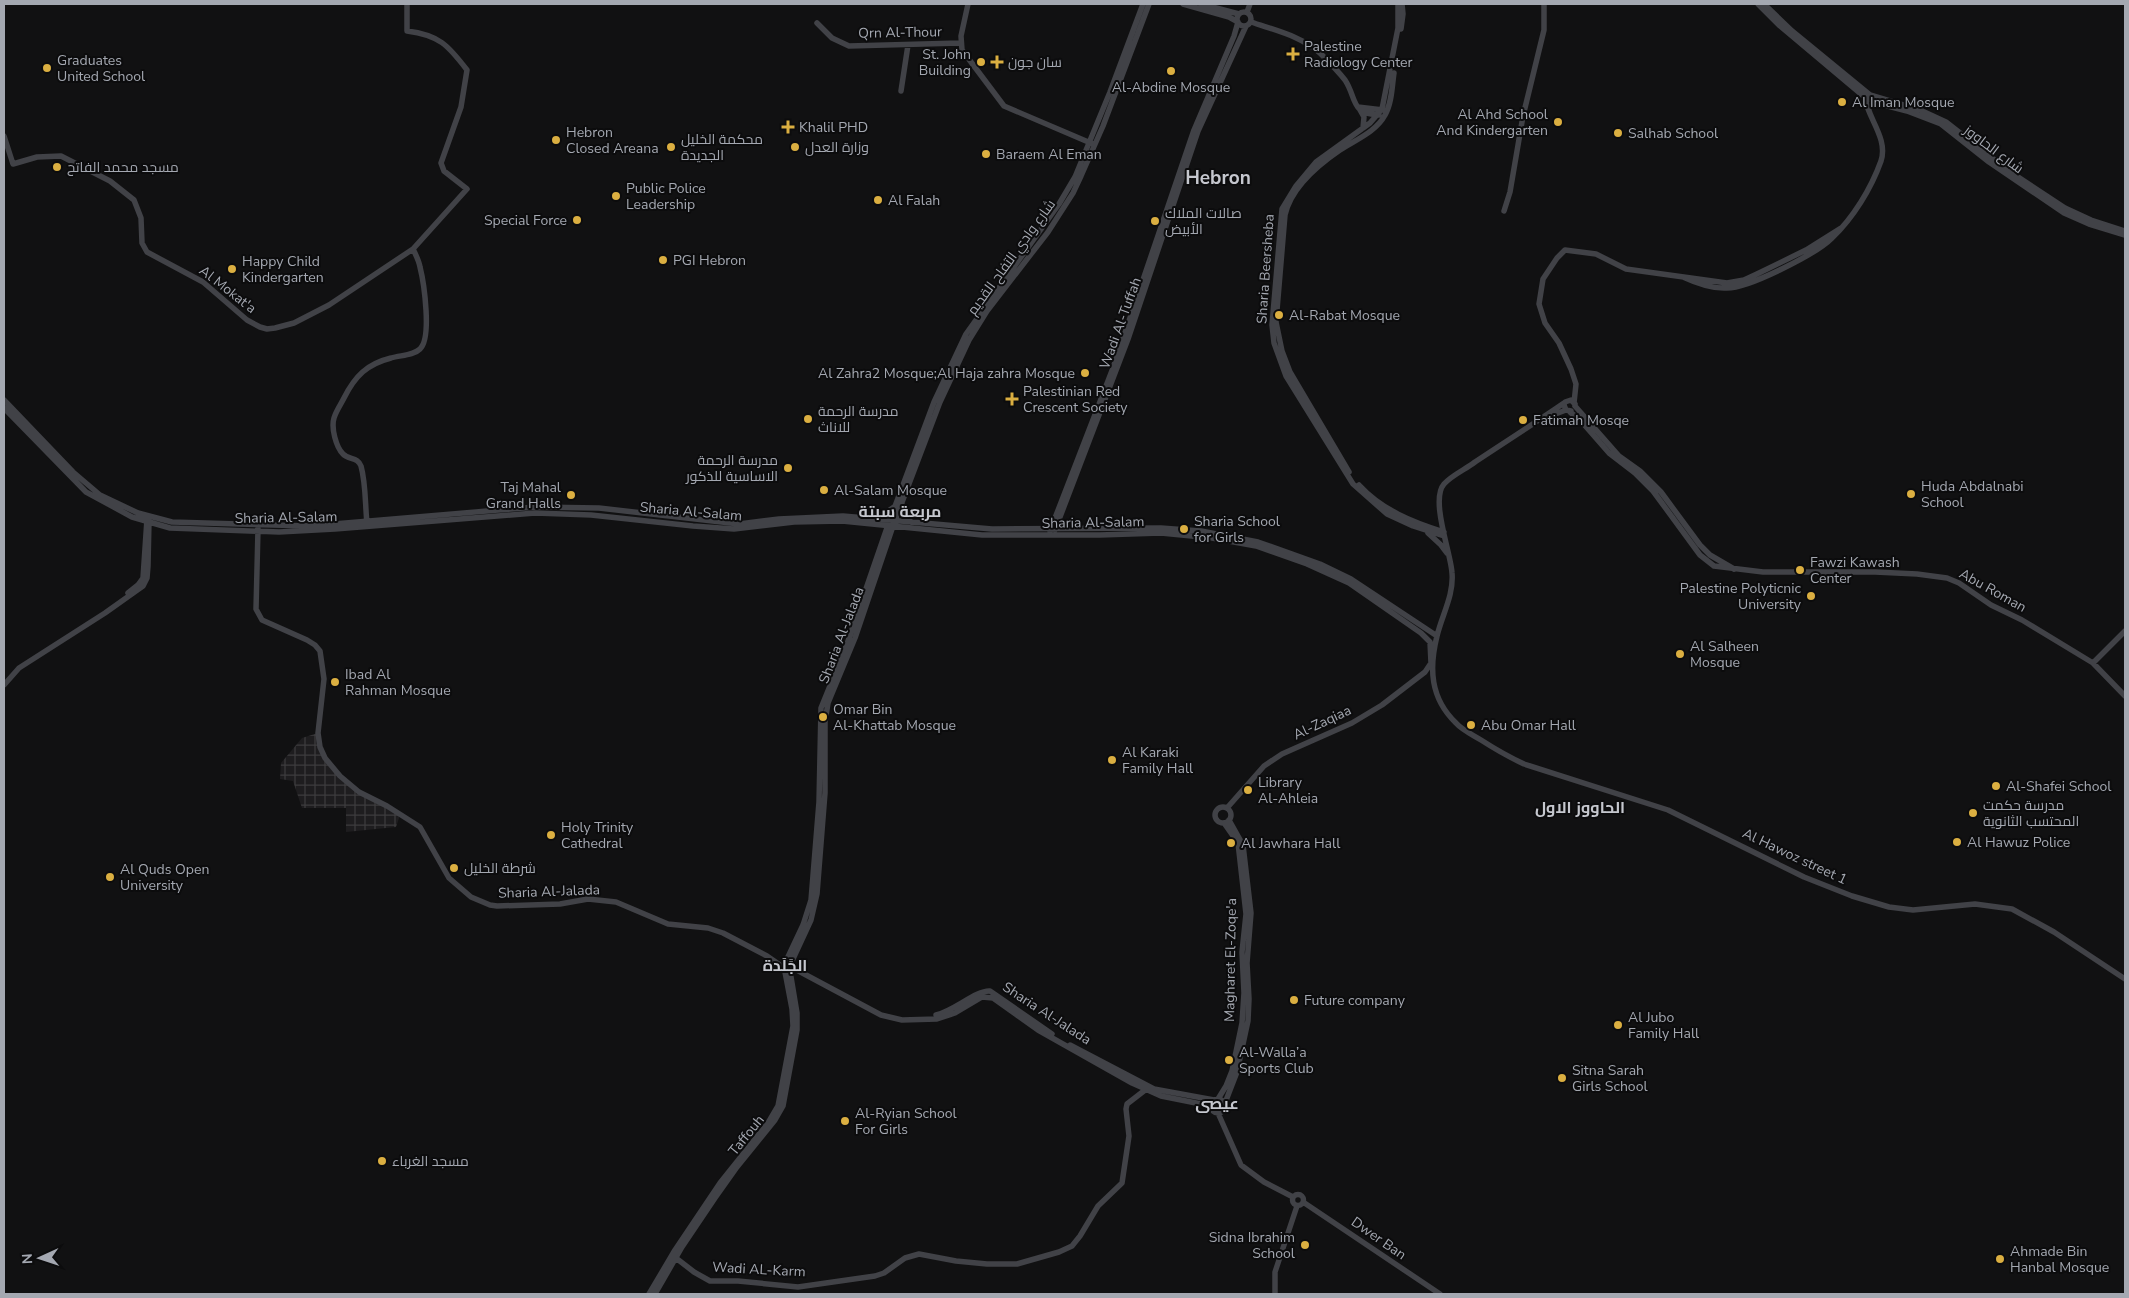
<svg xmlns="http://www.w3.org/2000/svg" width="2129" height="1298" font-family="'Nunito Sans',Cairo,sans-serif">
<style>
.industrial{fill:url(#industrial-grid)}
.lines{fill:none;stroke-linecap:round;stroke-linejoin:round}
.secondary{stroke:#414247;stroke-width:5.5}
.poi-dot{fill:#dbaf41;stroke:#0c0c0d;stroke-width:2}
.labels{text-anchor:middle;stroke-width:4;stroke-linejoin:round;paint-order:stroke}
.street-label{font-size:14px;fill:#a4a8b1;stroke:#0c0c0d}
.poi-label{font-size:14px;fill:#a4a8b1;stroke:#0c0c0d;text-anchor:start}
.quarter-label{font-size:16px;font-weight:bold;fill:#c5c7ce;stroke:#0c0c0d}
.district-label{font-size:19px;font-weight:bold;fill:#c5c7ce;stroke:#0c0c0d}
</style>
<defs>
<pattern id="industrial-grid" width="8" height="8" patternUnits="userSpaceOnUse" patternTransform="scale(1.25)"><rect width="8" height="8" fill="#1e1d1f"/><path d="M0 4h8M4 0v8" fill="none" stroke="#3c3b3d"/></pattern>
</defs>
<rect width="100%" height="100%" fill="#111112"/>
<path class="industrial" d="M318,733L325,758L359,792L400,815L396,827L346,832V808H302L293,781L280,779L281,763L302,738Z"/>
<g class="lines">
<path class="secondary" d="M968,4L961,36L962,50L1004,106L1093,144
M1201,4L1239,14
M1398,4V28L1382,109L1370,123L1316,162L1296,186L1282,209L1272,325L1274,343L1286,376L1353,484L1387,514L1413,526L1444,536
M1758,4L1780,26L1862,95L1880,104L1907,111L1941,124L1989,162L2064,213L2089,224L2125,235
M1764,4L1792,31L1870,95L1920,110L1946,122L2006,169L2065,208L2091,220L2125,231
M1247,12L1250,4
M1237 19a7 7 0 1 1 14 0a7 7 0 1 1-14 0Z
M1251,22C1274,30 1302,36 1321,54C1329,62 1338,71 1345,80C1357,98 1350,114 1379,115
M817,23L832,38L849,46L960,43
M1401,29L1403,14L1402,4
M901,91L908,45
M1358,107L1383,110
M1360,110L1364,117L1363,128
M4,136L13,164L37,157L61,156L110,181L134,200L141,218L142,243L147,252L203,282L247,320L260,327L267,329L275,328L294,323L329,305L413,249L467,189L444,171L441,163L461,107L467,70C448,45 439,35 407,31V4
M1504,211L1510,192L1523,116L1544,30V4
M1683,277C1696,283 1712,289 1727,288C1749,288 1816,254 1832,238C1853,218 1871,189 1881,161C1889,137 1864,114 1866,96
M4,400L73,472L100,495L138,513L172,522L310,526L535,507L599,508L739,524L779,519L843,516L992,529L1161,528L1201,531L1258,542L1320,564L1351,579L1437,636
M1564,403C1535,423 1505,442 1475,462C1466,469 1452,475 1444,484C1430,500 1451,553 1452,573C1454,595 1442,615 1437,636C1429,668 1430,698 1456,723C1462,730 1473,735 1481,740C1495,749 1509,757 1524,764L1668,810L1804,877L1852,896L1889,907L1913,910L1975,904L2012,909L2054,932L2125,979
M1574,403L1576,384L1571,369L1559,343L1545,323L1539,304L1543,279L1557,258L1565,250L1596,254L1626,269L1727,283L1744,280L1759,273L1806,250L1841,228
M1575,406L1619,456L1640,471L1661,492L1700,545L1710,555L1734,569
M4,408L86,492L132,517L170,528L279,532L335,529L535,513L591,515L693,526L734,529L794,522L842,521L982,535H1100L1161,533L1212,538L1256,546L1307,564L1349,583L1421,633L1430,642L1431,663L1425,672L1382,705L1352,723L1282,754L1264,766L1227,808
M1566,410L1564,405L1565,402L1571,400L1575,404
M1570,412L1581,421L1609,453L1635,473L1653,491L1700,555L1714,566L1763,572H1875L1917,574L1947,578L1959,583L1991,605L2022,620L2093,663L2125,631
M1550,416L1566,410L1571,411
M1349,472L1290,372L1282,351L1276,322L1285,215C1291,188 1318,165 1340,150C1355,140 1376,132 1385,115C1392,103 1392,86 1394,73
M1359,485C1382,510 1412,522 1444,532
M902,504L904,513L911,522
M873,517L884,514L894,507
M367,523C365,505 366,484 361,466C358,457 349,460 343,454C336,447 331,428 334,418C336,411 341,404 344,398C355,376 367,364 391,358C400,355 413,356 420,349C432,338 424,283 420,267C419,261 416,255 413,249
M258,529L256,609L262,620L307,640L315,645L320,651L324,679L318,733L320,747L325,758L340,776L359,792L387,806L420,827L449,878L471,897L490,905L497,906L560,904L588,899L616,902L668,924L708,928L723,933L767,956L780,965
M1055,530L1128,339L1198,131L1246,26
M1050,531L1113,368L1194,130L1234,36L1238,22L1229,17L1183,4
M1428,533L1441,545L1447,553
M128,593L138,585L143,578L147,519
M2093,663L2125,696
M4,685L19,668L105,613L143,586L147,578L148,566L149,521
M1215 815a8 8 0 1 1 16 0a8 8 0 1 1-16 0Z
M787,959L803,925L811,900L819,802L821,708L847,644L888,525L934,402L966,334L1059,204L1075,177L1110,92L1143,4
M792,961L811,920L817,894L825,793V722L828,703L855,638L893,526L940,402L969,340L987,311L1048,232L1073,193L1081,176L1103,126L1149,4
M793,968L881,1015L902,1020L937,1019L955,1013L982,997L993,998L1038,1030L1132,1083L1161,1096L1211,1106
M936,1015C954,1011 976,990 990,991L1052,1034
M1070,1045L1154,1089L1214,1100
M1211 1106a7 7 0 1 1 14 0a7 7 0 1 1-14 0Z
M1218,1099L1226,1086L1232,1071L1242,1023L1244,993L1242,952L1246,914L1238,843L1224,823
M1225,1103L1237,1072L1248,1021L1249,999L1247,963L1251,913L1243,845L1229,820
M1218,1113L1241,1165L1264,1182L1293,1197
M1292.5 1200a5.5 5.5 0 1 1 11 0a5.5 5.5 0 1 1-11 0Z
M1303,1202L1440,1294
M672,1255L694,1272L710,1281H738L798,1287L875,1276L884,1273L905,1258L919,1254L956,1261L987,1264H1017L1059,1252L1072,1246L1080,1236L1098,1206L1122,1183L1129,1136L1126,1109L1127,1104L1149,1087
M649,1294L675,1250L720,1183L768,1123L778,1106L793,1026L792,1009L785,972
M655,1294L682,1247L715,1198L737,1167L775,1120L783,1106L797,1030V1013L790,971
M1275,1294V1272L1297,1206"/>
</g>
<g class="poi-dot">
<path d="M1290.5 46.5h5v5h5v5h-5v5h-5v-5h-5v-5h5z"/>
<circle cx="981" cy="62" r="5"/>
<path d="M994.5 54.5h5v5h5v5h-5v5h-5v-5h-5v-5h5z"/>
<circle cx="47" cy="68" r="5"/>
<circle cx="1171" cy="71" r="5"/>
<circle cx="1842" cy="102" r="5"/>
<circle cx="1558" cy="122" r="5"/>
<path d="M785.5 119.5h5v5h5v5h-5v5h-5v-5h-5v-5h5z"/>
<circle cx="1618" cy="133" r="5"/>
<circle cx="556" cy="140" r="5"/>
<circle cx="671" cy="147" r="5"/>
<circle cx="795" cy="147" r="5"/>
<circle cx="986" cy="154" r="5"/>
<circle cx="57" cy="167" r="5"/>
<circle cx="616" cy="196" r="5"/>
<circle cx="878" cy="200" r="5"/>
<circle cx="577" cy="220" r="5"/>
<circle cx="1155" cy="221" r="5"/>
<circle cx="663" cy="260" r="5"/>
<circle cx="232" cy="269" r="5"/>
<circle cx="1279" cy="315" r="5"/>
<circle cx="1085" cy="373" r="5"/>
<path d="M1009.5 391.5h5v5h5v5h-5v5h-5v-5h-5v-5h5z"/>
<circle cx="808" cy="419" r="5"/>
<circle cx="1523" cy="420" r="5"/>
<circle cx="788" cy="468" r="5"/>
<circle cx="824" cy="490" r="5"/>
<circle cx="1911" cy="494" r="5"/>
<circle cx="571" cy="495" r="5"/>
<circle cx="1184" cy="529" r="5"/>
<circle cx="1800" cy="570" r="5"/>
<circle cx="1811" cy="596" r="5"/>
<circle cx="1680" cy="654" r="5"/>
<circle cx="335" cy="682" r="5"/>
<circle cx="823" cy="717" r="5"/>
<circle cx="1471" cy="725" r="5"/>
<circle cx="1112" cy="760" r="5"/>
<circle cx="1996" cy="786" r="5"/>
<circle cx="1248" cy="790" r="5"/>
<circle cx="1973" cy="813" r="5"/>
<circle cx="551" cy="835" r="5"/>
<circle cx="1957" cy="842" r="5"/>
<circle cx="1231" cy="843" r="5"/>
<circle cx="454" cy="868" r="5"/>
<circle cx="110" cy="877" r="5"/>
<circle cx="1294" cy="1000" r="5"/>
<circle cx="1618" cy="1025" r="5"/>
<circle cx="1229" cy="1060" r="5"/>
<circle cx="1562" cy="1078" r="5"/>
<circle cx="845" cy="1121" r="5"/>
<circle cx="382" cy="1161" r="5"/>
<circle cx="1305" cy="1245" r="5"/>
<circle cx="2000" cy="1259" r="5"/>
</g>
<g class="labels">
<g class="street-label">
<text transform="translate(900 32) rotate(-1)" y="5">Qrn Al-Thour</text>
<text transform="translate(1994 149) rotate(37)" y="5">شارع الحاووز</text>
<text transform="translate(1011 257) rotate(-54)" y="5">شارع وادي التفاح القديم</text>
<text transform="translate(1265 269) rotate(-86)" y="5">Sharia Beersheba</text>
<text transform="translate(228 289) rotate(38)" y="5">Al Mokat'a</text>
<text transform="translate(1120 323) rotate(-70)" y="5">Wadi Al-Tuffah</text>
<text transform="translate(691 511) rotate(5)" y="5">Sharia Al-Salam</text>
<text transform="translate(286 517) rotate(-1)" y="5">Sharia Al-Salam</text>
<text transform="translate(1093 522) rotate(-1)" y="5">Sharia Al-Salam</text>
<text transform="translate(1993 590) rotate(29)" y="5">Abu Roman</text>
<text transform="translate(841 635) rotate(-69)" y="5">Sharia Al-Jalada</text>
<text transform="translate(1322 722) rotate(-25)" y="5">Al-Zaqiaa</text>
<text transform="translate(1795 856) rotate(25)" y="5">Al Hawoz street 1</text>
<text transform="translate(549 891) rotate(-2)" y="5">Sharia Al-Jalada</text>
<text transform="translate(1230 960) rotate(-89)" y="5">Magharet El-Zoqe'a</text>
<text transform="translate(1047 1013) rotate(33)" y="5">Sharia Al-Jalada</text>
<text transform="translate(746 1135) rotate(-51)" y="5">Taffouh</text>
<text transform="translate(1379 1238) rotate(35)" y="5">Dwer Ban</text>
<text transform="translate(759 1269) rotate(3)" y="5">Wadi AL-Karm</text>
</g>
<g class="poi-label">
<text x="1304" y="51">Palestine<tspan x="1304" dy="16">Radiology Center</tspan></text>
<text x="971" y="59" text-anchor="end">St. John<tspan x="971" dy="16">Building</tspan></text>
<text x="57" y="65">Graduates<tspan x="57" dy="16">United School</tspan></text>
<text x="1008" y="67">سان جون</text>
<text x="1171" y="92" text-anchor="middle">Al-Abdine Mosque</text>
<text x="1852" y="107">Al Iman Mosque</text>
<text x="1548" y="119" text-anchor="end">Al Ahd School<tspan x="1548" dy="16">And Kindergarten</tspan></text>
<text x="799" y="132">Khalil PHD</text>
<text x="566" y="137">Hebron<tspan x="566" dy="16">Closed Areana</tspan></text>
<text x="1628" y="138">Salhab School</text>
<text x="681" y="144">محكمة الخليل<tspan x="681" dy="16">الجديدة</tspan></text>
<text x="805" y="152">وزارة العدل</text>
<text x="996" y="159">Baraem Al Eman</text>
<text x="67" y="172">مسجد محمد الفاتح</text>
<text x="626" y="193">Public Police<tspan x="626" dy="16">Leadership</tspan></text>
<text x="888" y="205">Al Falah</text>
<text x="1165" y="218">صالات الملاك<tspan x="1165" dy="16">الأبيض</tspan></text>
<text x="567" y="225" text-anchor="end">Special Force</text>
<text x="673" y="265">PGI Hebron</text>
<text x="242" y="266">Happy Child<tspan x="242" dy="16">Kindergarten</tspan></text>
<text x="1289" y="320">Al-Rabat Mosque</text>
<text x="1075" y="378" text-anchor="end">Al Zahra2 Mosque;Al Haja zahra Mosque</text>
<text x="1023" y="396">Palestinian Red<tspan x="1023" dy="16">Crescent Society</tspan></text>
<text x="818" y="416">مدرسة الرحمة<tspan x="818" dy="16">للاناث</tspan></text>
<text x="1533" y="425">Fatimah Mosqe</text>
<text x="778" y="465" text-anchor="end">مدرسة الرحمة<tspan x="778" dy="16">الاساسية للذكور</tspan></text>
<text x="1921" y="491">Huda Abdalnabi<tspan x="1921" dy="16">School</tspan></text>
<text x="561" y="492" text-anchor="end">Taj Mahal<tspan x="561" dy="16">Grand Halls</tspan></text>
<text x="834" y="495">Al-Salam Mosque</text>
<text x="1194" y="526">Sharia School<tspan x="1194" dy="16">for Girls</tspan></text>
<text x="1810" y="567">Fawzi Kawash<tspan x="1810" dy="16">Center</tspan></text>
<text x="1801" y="593" text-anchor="end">Palestine Polyticnic<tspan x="1801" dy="16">University</tspan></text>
<text x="1690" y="651">Al Salheen<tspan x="1690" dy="16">Mosque</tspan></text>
<text x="345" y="679">Ibad Al<tspan x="345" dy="16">Rahman Mosque</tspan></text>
<text x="833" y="714">Omar Bin<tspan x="833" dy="16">Al-Khattab Mosque</tspan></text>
<text x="1481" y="730">Abu Omar Hall</text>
<text x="1122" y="757">Al Karaki<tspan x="1122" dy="16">Family Hall</tspan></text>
<text x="1258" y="787">Library<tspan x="1258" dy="16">Al-Ahleia</tspan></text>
<text x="2006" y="791">Al-Shafei School</text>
<text x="1983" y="810">مدرسة حكمت<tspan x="1983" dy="16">المحتسب الثانوية</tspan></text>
<text x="561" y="832">Holy Trinity<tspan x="561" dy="16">Cathedral</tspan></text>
<text x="1967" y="847">Al Hawuz Police</text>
<text x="1241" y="848">Al Jawhara Hall</text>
<text x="464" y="873">شرطة الخليل</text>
<text x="120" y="874">Al Quds Open<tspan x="120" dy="16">University</tspan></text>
<text x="1304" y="1005">Future company</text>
<text x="1628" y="1022">Al Jubo<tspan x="1628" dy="16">Family Hall</tspan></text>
<text x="1239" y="1057">Al-Walla’a<tspan x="1239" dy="16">Sports Club</tspan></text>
<text x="1572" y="1075">Sitna Sarah<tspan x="1572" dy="16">Girls School</tspan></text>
<text x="855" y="1118">Al-Ryian School<tspan x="855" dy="16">For Girls</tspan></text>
<text x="392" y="1166">مسجد الغرباء</text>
<text x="1295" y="1242" text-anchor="end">Sidna Ibrahim<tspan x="1295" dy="16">School</tspan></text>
<text x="2010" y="1256">Ahmade Bin<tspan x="2010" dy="16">Hanbal Mosque</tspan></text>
</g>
<g class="quarter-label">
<text x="900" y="517">مربعة سبتة</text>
<text x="1580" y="813">الحاووز الاول</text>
<text x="785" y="971">الجًلَدة</text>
<text x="1217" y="1109">عيصى</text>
</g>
<g class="district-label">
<text x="1218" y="184">Hebron</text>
</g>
</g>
<rect width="2129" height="1298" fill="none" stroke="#a4a8b1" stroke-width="10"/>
<g transform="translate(40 1258) rotate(267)" stroke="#0c0c0d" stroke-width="4" paint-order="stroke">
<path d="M0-4L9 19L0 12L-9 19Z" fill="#a4a8b1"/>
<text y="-8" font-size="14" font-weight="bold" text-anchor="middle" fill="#a4a8b1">N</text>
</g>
</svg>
